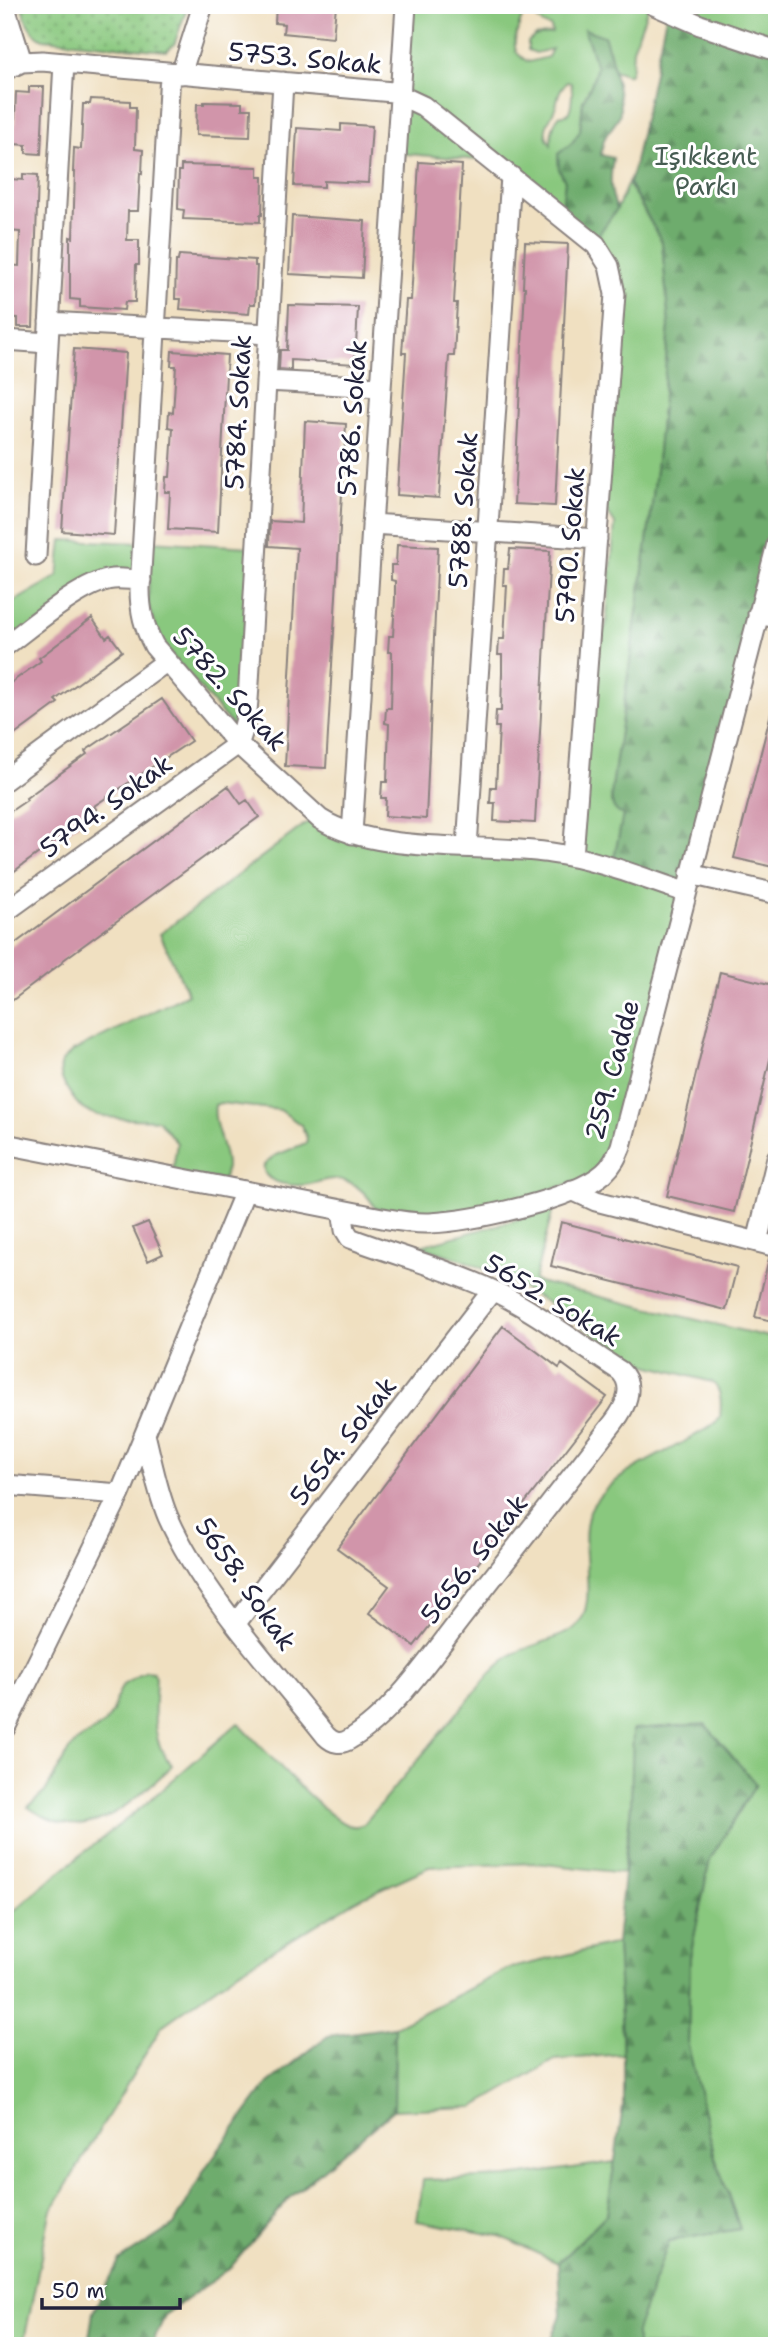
<svg xmlns="http://www.w3.org/2000/svg" width="782" height="2351" font-family="'Shantell Sans',sans-serif">
<style>
.green{fill:#89c87e;stroke:#56755c;stroke-width:2;fill-rule:evenodd}
.forest{fill:url(#forest-firs);stroke:#486754;stroke-width:2}
.park{fill:url(#park-dots);stroke:#56755c;stroke-width:2}
.building{fill:#d195aa}
.lines{fill:none;stroke-linecap:round;stroke-linejoin:round}
.minor-casing{stroke:#89817e;stroke-width:23}
.minor{stroke:#fff;stroke-width:19}
.labels{text-anchor:middle;stroke-width:6;stroke-linejoin:round;paint-order:stroke}
.street-label{font-size:26px;fill:#22223b;stroke:#fff}
.park-label{font-size:26px;fill:#465c52;stroke:#fff}
</style>
<defs>
<pattern id="forest-firs" width="22" height="20" patternUnits="userSpaceOnUse" patternTransform="scale(1.75)"><rect width="22" height="20" fill="#6eac6d"/><path d="M5 1l3.5 6h-7zM16 11l3.5 6h-7z" fill="#5a8c5b"/></pattern>
<pattern id="park-dots" width="8" height="8" patternUnits="userSpaceOnUse" patternTransform="scale(1.75)"><rect width="8" height="8" fill="#89c87e"/><path d="M2 2h.1M6 6h.1" fill="none" stroke="#70a268" stroke-width="1.8" stroke-linecap="round"/></pattern>
</defs>
<rect width="100%" height="100%" fill="#fff"/>
<filter id="ink" filterUnits="userSpaceOnUse"><feTurbulence type="fractalNoise" baseFrequency=".0143" numOctaves="2"/><feDisplacementMap in="SourceGraphic" scale="14" xChannelSelector="R" yChannelSelector="G"/><feConvolveMatrix kernelMatrix="1 2 1 2 8 2 1 2 1" color-interpolation-filters="sRGB"/></filter>
<filter id="wash" filterUnits="userSpaceOnUse"><feTurbulence type="fractalNoise" baseFrequency=".00686" numOctaves="4" result="noise"/><feDisplacementMap in="SourceGraphic" scale="28" xChannelSelector="R" yChannelSelector="G"/><feGaussianBlur stdDeviation="1.57" result="paint"/><feColorMatrix in="noise" values="0 0 0 0 0 0 0 0 0 0 0 0 0 0 0 0 0 1.4 0 .05"/><feComposite in="paint" operator="in"/></filter>
<g filter="url(#wash)">
<rect width="100%" height="100%" fill="#f0e0c1"/>
<path class="green" d="M406,5H649L633,49L632,67L629,75L614,70L609,49L585,30L597,67L591,85L583,101L580,131L572,143L558,154L559,169L565,181L561,216L491,161L396,153ZM526,10L533,11C536,20 541,25 551,27L552,33L535,36L528,42V50L536,53L552,49L548,57L529,62C515,55 512,47 517,33C520,24 520,18 526,10ZM567,82L571,83C573,92 572,106 568,114L559,116C552,125 551,134 551,145C540,130 549,123 555,108C559,97 557,91 567,82Z
M700,5H777V51L700,25Z
M628,183L662,242L669,326L658,452L651,514L612,788L611,803L623,815L612,869L685,892L604,1173L452,1221L375,1208C368,1194 353,1180 336,1179C324,1178 314,1185 303,1185C289,1186 261,1183 264,1165L274,1156L306,1143L307,1138L301,1125L280,1110L220,1103L215,1105C211,1129 234,1158 223,1180L172,1176L177,1143L158,1120C138,1119 99,1120 83,1109C75,1103 71,1095 66,1087C61,1079 59,1070 62,1061L73,1051L188,994L160,934L309,821L332,827L573,856L589,650L606,626L615,524L600,501L615,294L593,242L617,209Z
M62,540L142,543L141,580L112,579L5,646V607L58,576Z
M150,541L250,547L241,715L236,730L161,643L148,605Z
M553,1210L534,1281L777,1339V2346H637V2328L669,2241L740,2229L714,2154L688,2046L690,1957L710,1859L756,1784L631,1805L623,1873L536,1863L429,1867L359,1899L239,1971L162,2026L50,2213L23,2346H5V1919L47,1882L143,1806L238,1723C259,1744 326,1818 348,1825C354,1827 358,1827 364,1824L490,1674C496,1668 503,1661 510,1656C526,1645 560,1640 574,1628C604,1604 572,1538 593,1505C616,1471 661,1456 694,1436C703,1431 713,1426 720,1418C721,1406 723,1391 712,1382L632,1361L548,1303L501,1276L463,1260L420,1246Z
M146,1671L153,1672L156,1678C155,1707 149,1742 172,1765L167,1771C122,1810 86,1848 28,1807L45,1792L69,1750L78,1741L104,1724L113,1712L116,1698L123,1685Z
M617,1943L623,2054L555,2060L474,2107L394,2110L395,2027L507,1969Z
M615,2162L607,2214L558,2263L500,2236L417,2221L423,2180L508,2177Z"/>
<path class="forest" d="M667,11L777,51V544L685,892L612,869L623,815C610,810 611,799 612,788L651,514L658,452L669,326L662,242L629,183L634,167Z
M584,29L604,36C609,48 624,106 619,116C610,135 604,129 601,155L613,158C610,177 609,191 617,209L593,242L561,216L565,181L559,169L558,154L572,143L580,131L583,101L591,85L597,67Z
M705,1724L756,1784L710,1859L690,1957L688,2046L714,2154L740,2229L669,2241L637,2328V2346H549L561,2315L558,2263L607,2214L623,2106V2054L617,1943L631,1805L633,1729Z
M395,2027L394,2110L289,2198L230,2268L166,2314L151,2346H88L93,2312L119,2261L174,2225L206,2167L268,2083L328,2036Z"/>
<path class="park" d="M21,5H188L174,45L166,51L43,39C29,32 25,19 21,5Z"/>
<g id="blocks">
<path class="building" d="M276,5H336L333,38L283,33L284,24L275,23Z
M29,87H44L41,154L26,153V145L14,144L16,92L29,93Z
M91,99L130,101V107H136L135,149L143,150L142,174L140,173L138,211H128L127,240H139V265H136L135,302H125L124,310L80,307V300L70,299V237L73,238L75,172H73L74,148L81,149L83,104H90Z
M204,102L242,103V109H251L250,137L196,135L197,104H204Z
M341,124L372,126L368,183L324,181V187L294,186L297,128L341,131Z
M419,162L462,165L454,303H457L454,356H449L439,498L397,495L406,353H402L406,300H411Z
M181,165L258,167V177H263L262,215H260V222L183,219L184,210L178,209L179,171H181Z
M23,174L38,175L33,327H18V318L5,317L7,265L19,266L20,232L8,231L10,179L23,180Z
M292,216L365,221L362,278L289,274Z
M525,242L568,244L555,506L514,504L525,287H523Z
M179,255L255,260V266H257L255,304H250L249,314L180,309L181,299H175L176,261H178Z
M289,305L358,307L355,364L291,360V370L279,369L280,350H287Z
M74,349L126,353L114,535L62,531Z
M172,351L227,355L218,532L168,529L170,492H165L166,477H170L173,428L168,427L169,412L173,413L176,366H171Z
M305,421L346,424L326,768L285,766L297,548L269,546L270,521L301,523Z
M397,545L438,547L426,819L385,816L386,798H381L382,782H387L389,724L385,723L386,708H391L392,671V652H388L389,636H393L395,599V581L391,580V565H396Z
M510,549L550,551L535,823L494,821L495,803H490L491,787H496L499,727H495L496,711H501L502,673V655H498L499,639H504L507,585H503L504,569H508Z
M92,618L106,638L110,635L122,651L55,700L58,703L5,742V687L41,661L39,658Z
M162,699L191,741L94,806L97,810L5,878V815L27,800L26,798L87,754L85,751Z
M771,713L777,714V868L734,858Z
M228,786L241,804L247,800L259,817L62,961L63,962L5,1006V951Z
M720,972L777,986V1030L734,1212L667,1196Z
M148,1222L163,1254L148,1261L133,1228Z
M561,1222L737,1267L726,1310L551,1266Z
M769,1258L777,1259V1322L755,1317Z
M503,1326L559,1368L562,1364L607,1397L414,1646L369,1613L389,1586L337,1548Z"/>
</g>
</g>
<g filter="url(#ink)">
<use href="#blocks" fill-opacity="0" stroke="#89817e" stroke-width="2"/>
<g class="lines">
<defs>
<path id="minor" d="M654,5L700,25L777,51
M5,7L22,62
M5,70L22,62L42,61L393,92L423,106L596,245L609,266L615,294L573,857
M170,73L140,589C140,611 144,627 154,646L238,744L320,819C377,855 483,843 551,853C597,859 642,878 685,892
M181,74L203,5
M49,322L269,334
M5,340L48,343
M266,381L381,387
M372,524L597,539
M36,556L64,63
M758,614L777,618
M5,646C31,627 82,582 113,579C122,578 132,580 141,580
M5,780L167,661
M352,834L406,5
M467,847L511,176
M690,874L777,894
M5,912L238,744C247,724 248,705 249,683L283,82
M5,1144L377,1217C394,1220 413,1224 430,1223C472,1221 573,1200 604,1173C613,1165 617,1156 621,1146L777,544
M572,1190L596,1201L777,1247
M757,1242L777,1158
M145,1434C152,1462 157,1491 168,1517C202,1594 274,1670 326,1736C333,1743 341,1745 350,1739C391,1716 433,1654 462,1617C513,1552 563,1487 614,1422C625,1408 636,1386 620,1371C578,1344 537,1312 492,1290C446,1268 397,1256 350,1238L345,1230L342,1210
M5,1485L120,1494
M236,1623L492,1291
M5,1728L120,1494L245,1191"/>
</defs>
<use href="#minor" class="minor-casing"/>
<use href="#minor" class="minor"/>
</g>
</g>
<g class="labels">
<g class="street-label">
<text transform="translate(305 58) rotate(5)" y="9">5753. Sokak</text>
<text transform="translate(238 412) rotate(-87)" y="9">5784. Sokak</text>
<text transform="translate(352 418) rotate(-86)" y="9">5786. Sokak</text>
<text transform="translate(463 510) rotate(-86)" y="9">5788. Sokak</text>
<text transform="translate(570 545) rotate(-86)" y="9">5790. Sokak</text>
<text transform="translate(230 689) rotate(48)" y="9">5782. Sokak</text>
<text transform="translate(106 806) rotate(-36)" y="9">5794. Sokak</text>
<text transform="translate(612 1070) rotate(-75)" y="9">259. Cadde</text>
<text transform="translate(553 1300) rotate(31)" y="9">5652. Sokak</text>
<text transform="translate(343 1441) rotate(-52)" y="9">5654. Sokak</text>
<text transform="translate(474 1559) rotate(-52)" y="9">5656. Sokak</text>
<text transform="translate(246 1584) rotate(55)" y="9">5658. Sokak</text>
</g>
<g class="park-label">
<text x="706" y="165">Işıkkent<tspan x="706" dy="30">Parkı</tspan></text>
</g>
</g>
<rect width="782" height="2351" fill="none" stroke="#fff" stroke-width="28"/>
<path d="M42 2298v10h138v-10" fill="none" stroke="#22223b" stroke-width="3.5"/>
<text x="52" y="2298" font-size="21" fill="#22223b" stroke="#ffffff" stroke-width="5" paint-order="stroke">50 m</text>
</svg>
